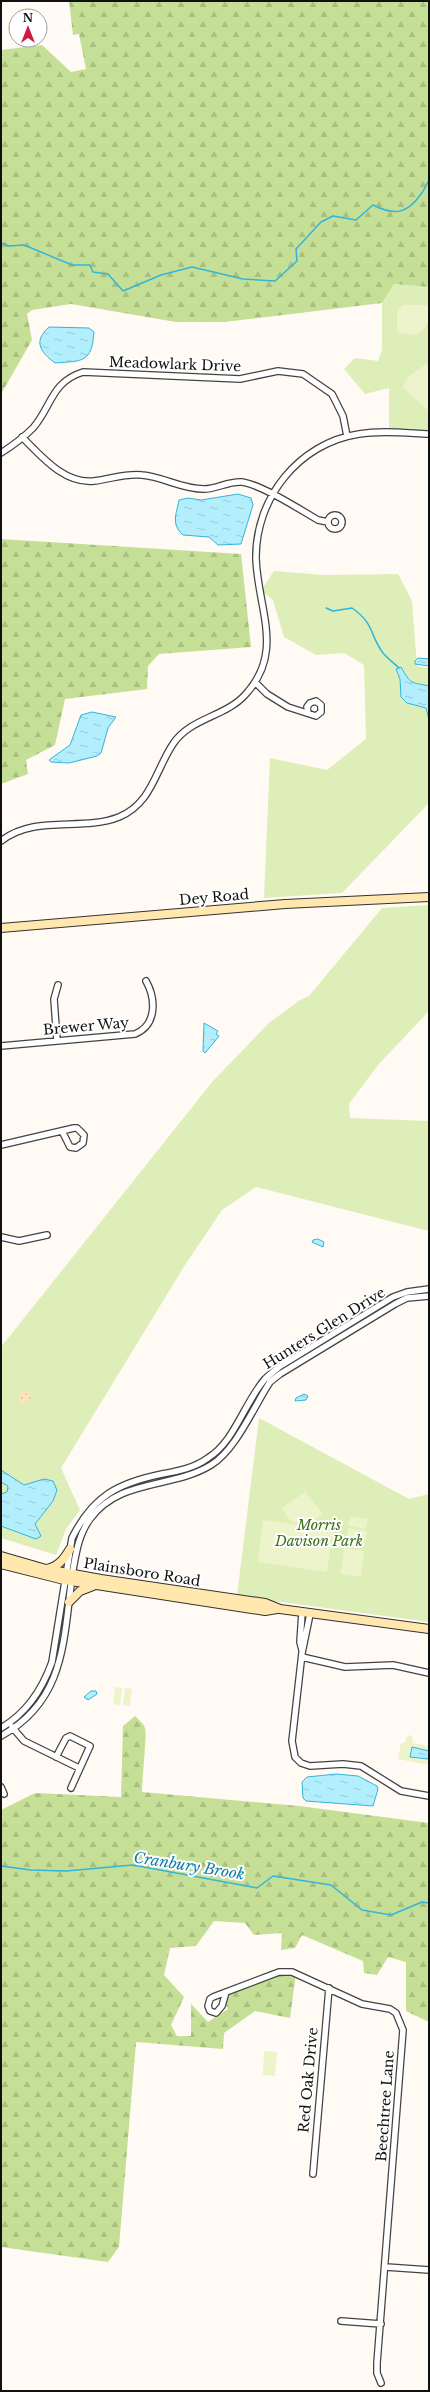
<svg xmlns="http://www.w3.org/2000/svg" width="430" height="2392" font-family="'Libre Baskerville',serif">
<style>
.grass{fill:#deeeb8}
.forest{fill:url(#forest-firs)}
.sand{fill:url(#sand-dots)}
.pitch{fill:#edf4cb}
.water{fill:url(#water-ripples);stroke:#32b5da}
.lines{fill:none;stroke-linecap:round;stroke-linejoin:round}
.stream{stroke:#32b5da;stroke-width:1.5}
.street-casing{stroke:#434343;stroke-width:8}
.secondary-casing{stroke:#323232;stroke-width:10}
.street{stroke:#fff;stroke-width:5.5}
.secondary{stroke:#ffe7ae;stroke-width:8}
.labels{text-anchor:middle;stroke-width:4;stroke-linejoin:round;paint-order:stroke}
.street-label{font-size:14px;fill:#101010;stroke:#fff}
.park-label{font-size:14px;font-style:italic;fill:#3a6f19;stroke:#fff}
.water-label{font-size:15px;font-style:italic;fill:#0c7fa7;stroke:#fff}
</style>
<defs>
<pattern id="forest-firs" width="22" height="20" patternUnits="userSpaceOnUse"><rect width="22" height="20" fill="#c5e096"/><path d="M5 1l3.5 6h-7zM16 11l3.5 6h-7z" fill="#a8bf80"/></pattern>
<pattern id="sand-dots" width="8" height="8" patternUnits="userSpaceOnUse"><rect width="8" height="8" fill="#ffe3bb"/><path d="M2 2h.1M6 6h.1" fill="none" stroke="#dac2a0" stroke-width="1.8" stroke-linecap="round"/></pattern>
<pattern id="water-ripples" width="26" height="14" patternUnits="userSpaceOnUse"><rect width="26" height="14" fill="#b2eefc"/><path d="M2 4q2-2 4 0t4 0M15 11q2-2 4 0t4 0" fill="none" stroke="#98cbd7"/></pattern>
</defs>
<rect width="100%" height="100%" fill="#fffaf3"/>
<path class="grass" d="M394,284L429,287V434L389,433V388L365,394L344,369L355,358L378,361L382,350V303Z
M274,571L324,575L398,574L412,601L417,666L429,668V803L342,893L264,898L270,758L327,770L366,739L364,665L344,653L316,655L284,637L273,600L261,591Z
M429,905V1011L378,1065L349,1104L350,1118L429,1121V1231L256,1187L222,1210L185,1265L61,1468L80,1510L66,1529L56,1555L1,1538V1347L213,1081L269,1023L300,1000L309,996L382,908Z
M259,1418L409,1499L429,1494V1622L237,1596Z"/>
<path class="forest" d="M69,1H429V287L394,284L382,303L224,322H176L71,304L32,310L27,314L32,340L1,394V50L42,45L71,72L86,69L79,34L73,35Z
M1,539L241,554L251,647L159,654L148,666L147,689L65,699L55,745L26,760L28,774L1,784Z
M135,1716C139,1720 143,1723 145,1728C147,1734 142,1781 142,1792L299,1806L429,1823V2022L406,2011V1962L388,1957L377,1975L364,1973L363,1961L302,1935L295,1948L281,1950L282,1933L254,1935L245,1923L214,1921L196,1946L170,1948L164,1975L184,1997L171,2025L177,2036H191V2004L208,2022L228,2009L222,1998L272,1974L296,1973L290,2018L255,2011L224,2033L223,2049L136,2042L119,2247L108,2262L1,2247V1810L35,1793L121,1797L123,1726Z"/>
<path class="sand" d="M27,1390L35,1400H26L23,1404H18L19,1398L22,1392Z"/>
<path class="pitch" d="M403,305H429C429,321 430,326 417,335L397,332V311Z
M429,362V412L403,387L407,378Z
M305,1492L323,1514L308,1524L300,1526L333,1530L327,1572L258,1562L263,1520L300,1525L289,1519L282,1508Z
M350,1517L368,1519L366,1529L349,1526Z
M348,1528L367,1531L366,1540L347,1537Z
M344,1548L364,1551L361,1577L341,1574Z
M115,1687L122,1688L120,1705L113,1704Z
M125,1688L132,1689L130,1706L123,1705Z
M408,1735L412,1736L413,1743L429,1746V1765L398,1759L401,1743H404Z
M264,2051L277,2052L275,2076L263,2075Z"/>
<path class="water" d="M49,327L89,328L94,332C92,363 82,361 55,363C40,352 33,341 49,327Z
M238,494L251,498L253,505L241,544L218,545L209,537L183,535C171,524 176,515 179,500L188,498L201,500Z
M418,658L429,659V666L415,664V661Z
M401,667C411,685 411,682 429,686V720L426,708L407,703L401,697L400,679L396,669Z
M92,712L116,717L108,728L101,753L97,756L69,763L51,762L49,760L70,745L81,715Z
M204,1023L218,1031L216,1034L219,1036L205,1053L203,1051Z
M318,1239L324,1242L323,1247L312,1242L313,1240Z
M304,1394L308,1396L306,1400L295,1401L296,1398Z
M1,1470L24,1485L44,1479L53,1481L57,1490L53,1501L35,1524L41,1536L36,1539L1,1526V1494L7,1492L8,1486L1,1482Z
M91,1691H96L97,1694L88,1700L84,1697Z
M412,1747L429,1751L428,1759L410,1757Z
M336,1774L358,1776L377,1786L378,1789L373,1806L306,1801L303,1798L302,1782L307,1777Z"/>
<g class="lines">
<path class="stream" d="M1,243L9,246L24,245L72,265H90L93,272L108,274L123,291L161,275L192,267L243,279L275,281L297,261L296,249L321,222L333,216L356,220L373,205C395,216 407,214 421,194C425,190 425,185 429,181
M326,608L333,611L352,608C375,624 369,634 383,653C388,659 394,663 399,668
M1,1866L31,1870L66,1871L133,1865L257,1888L273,1876L331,1885L362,1910L391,1915L422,1902L429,1903"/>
<defs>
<path id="street" d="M22,437C41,456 64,484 94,481C111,479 126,473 142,475C164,477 181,489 204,489C217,489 228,481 242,482C262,485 299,509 318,520L328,522
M1,453C12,446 24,437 33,428C52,406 51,382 83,372L240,379L278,371L303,374L332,394L343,416L347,436
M328 522a7 7 0 1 1 14 0a7 7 0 1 1-14 0Z
M255,682L267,694L288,707L316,716L321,712V705L316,701L310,703L307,707L308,713
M1,841C36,814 81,832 119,817C152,803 155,771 173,744C190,718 225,717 245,695C285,652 258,610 256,559C255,498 299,443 359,434C382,430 406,433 429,434
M57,1041L54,999L58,985
M1,1046L135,1034C157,1025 156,999 146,981
M1,1145L74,1128H77L84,1135L83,1143L76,1148L70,1147L62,1131
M1,1237L19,1241L47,1235
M302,1612L300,1642L302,1650
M310,1614L302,1653L292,1741L295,1757L301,1763L310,1766L343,1764L361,1766L401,1791L429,1796
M302,1657L345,1667L393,1665L429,1673
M12,1727L24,1741L79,1768
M1,1728C27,1713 42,1690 52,1662L72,1538C93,1496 118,1483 162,1474C179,1471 194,1468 208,1458C235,1441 244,1403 265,1379C269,1375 274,1371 279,1367L393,1297L407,1292L429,1289
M1,1736C68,1699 63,1636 73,1570C76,1552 79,1534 90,1519C120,1478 172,1489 211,1465C236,1450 254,1406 270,1382L280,1374L395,1304L407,1298L429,1296
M56,1757L66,1738L70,1736L90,1746L71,1788
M1,1787L4,1794
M226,1992L222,2006L216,2013L210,2011L208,2006L210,1999L213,1997L279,1972H292L362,2004L390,2009L396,2013L403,2030L377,2363V2373L381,2383
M313,2174L329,1988
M386,2267L429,2270
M341,2321L381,2324"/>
<path id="secondary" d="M1,928L285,904L429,897
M1,1556L46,1569L101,1579L265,1603L280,1609L429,1629
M1,1564L64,1580L265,1611L277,1609
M47,1569C59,1566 64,1559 70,1549
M69,1602L80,1591L93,1586"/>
</defs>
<use href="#street" class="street-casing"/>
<use href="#secondary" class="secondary-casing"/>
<use href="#street" class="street"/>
<use href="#secondary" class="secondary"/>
</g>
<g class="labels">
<g class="street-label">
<text transform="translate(175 364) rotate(2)" y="5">Meadowlark Drive</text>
<text transform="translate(214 897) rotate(-5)" y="5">Dey Road</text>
<text transform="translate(86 1026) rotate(-5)" y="5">Brewer Way</text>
<text transform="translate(324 1328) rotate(-32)" y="5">Hunters Glen Drive</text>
<text transform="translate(142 1572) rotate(9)" y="5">Plainsboro Road</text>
<text transform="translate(308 2080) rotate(-85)" y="5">Red Oak Drive</text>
<text transform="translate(385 2106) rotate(-86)" y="5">Beechtree Lane</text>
</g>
<g class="park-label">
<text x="319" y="1530">Morris<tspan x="319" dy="16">Davison Park</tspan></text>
</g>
<g class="water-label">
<text transform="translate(189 1866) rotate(9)" y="5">Cranbury Brook</text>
</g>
</g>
<rect width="430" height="2392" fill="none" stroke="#101010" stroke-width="4"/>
<g transform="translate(28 28)"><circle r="19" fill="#ffffff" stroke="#9f9f9f"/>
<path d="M0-3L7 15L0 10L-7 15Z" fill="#ce1a43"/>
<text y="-6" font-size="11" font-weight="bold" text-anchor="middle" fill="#101010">N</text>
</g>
</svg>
